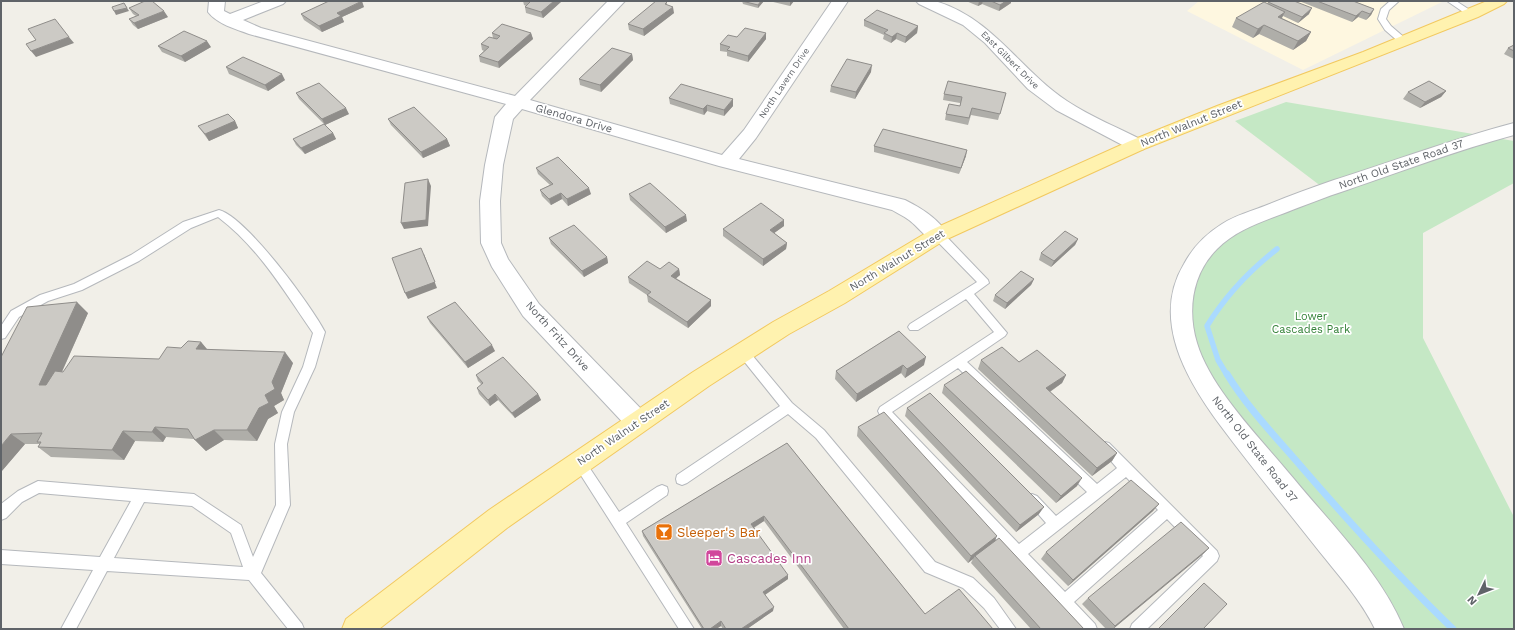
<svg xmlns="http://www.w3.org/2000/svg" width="1515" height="630" font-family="'Work Sans',sans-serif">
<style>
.commercial{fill:#fef7e0}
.green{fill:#c5e8c5}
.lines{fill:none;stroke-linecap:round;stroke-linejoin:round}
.stream-far1{stroke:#aadaff;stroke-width:5.5}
.stream{stroke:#aadaff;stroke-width:7}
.lane-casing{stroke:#b5b8bc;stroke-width:2}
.street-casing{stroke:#b5b8bc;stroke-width:2}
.primary-casing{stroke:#f2c960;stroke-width:2}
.lane{fill:#fff;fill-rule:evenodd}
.street{fill:#fff;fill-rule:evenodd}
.primary{fill:#fff2af;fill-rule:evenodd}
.wall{fill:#afaea9}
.shaded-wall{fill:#8f8d8a}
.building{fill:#cccac5;stroke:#8f8d8a}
.labels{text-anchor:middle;stroke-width:3.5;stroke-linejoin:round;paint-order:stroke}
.far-street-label{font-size:9px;fill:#5f6368;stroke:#fff}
.street-label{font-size:11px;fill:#5f6368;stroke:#fff}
.park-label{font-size:11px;fill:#348238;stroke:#fff}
.near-food-label{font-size:13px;fill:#c56008;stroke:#fff;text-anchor:start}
.near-hotel-label{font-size:13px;fill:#b23c85;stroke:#fff;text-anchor:start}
</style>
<rect width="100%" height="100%" fill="#f1efe8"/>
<path class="commercial" d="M1199,1H1444L1303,70L1187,11Z"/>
<path class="green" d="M1286,102L1514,141V183L1423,233V338L1514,517V629H1400L1235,413L1206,367L1189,324L1190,295L1199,268L1218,245L1245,229L1326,190L1235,121Z"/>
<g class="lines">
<path class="stream-far1" d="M1227,375L1218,360L1207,326C1226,295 1249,271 1277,249"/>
<path class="stream" d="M1227,374C1247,407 1274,435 1299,464C1348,521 1399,577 1453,629"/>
<defs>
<path id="lane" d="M1390,1H1399L1389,10L1386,19L1391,26L1406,39V43H1400L1385,30L1378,19L1381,9Z
M1447,1H1456L1476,14L1469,16Z
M219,210C246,217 311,305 325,332L315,367L294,412L287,444L290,505L261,573L302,624L304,629H288L249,580L107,571L76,629H61L93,570L1,564V550L100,557L131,501L39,493L22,502L6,518L1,520V504L18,491L38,481L194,494L241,525L253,557L276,505L275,444L282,412L303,367L313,333C284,291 259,248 218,217L191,228L139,261L82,290L48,301L19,317L5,338L1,339V326L11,311L40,295L74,284L131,255L183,222ZM144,502L192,506L231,533L243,567L114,558Z
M938,231L942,232L988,280L989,283L974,294L1007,333L1005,336L967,362L1097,484L1117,468L1099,447L1101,443L1105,442L1109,443L1217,551L1219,556L1217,561L1147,629H1130L1132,624L1203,556L1167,519L1074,602L1095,624L1097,629H1080L880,415L878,411L880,407L994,332L966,299L918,330H910L908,327L910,324L977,282L934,238L933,235L934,232ZM958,368L1087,492L1056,516L1037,496L1032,494L1027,496L1026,500L1046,523L1019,544L892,412ZM1126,477L1158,510L1065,592L1028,554Z
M743,347L747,349L792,403L824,430L935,562L973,578L994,598L1016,629H1000L984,608L963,588L925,572L816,438L788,414L687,483L682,485L677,483L676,479L677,475L780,406L739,355L737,352L739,349Z
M579,456L583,458L619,512L657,487L662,485L667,487L668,491L667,495L626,523L694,629H679L575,466L573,462L575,458Z"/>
<path id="street" d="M209,1H225L224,11L230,14L264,1H286L283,4L243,20L261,28L515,96L608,1H625L530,100L722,155L744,130L832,1H848L756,138L739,159L905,200C921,208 939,219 948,235L945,240C929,245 921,229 909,220C904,216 897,213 892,210L719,166L522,109L513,119L503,165L500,201L501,243L508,259L539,304L647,415L650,422L647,429L638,432L629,429L523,316L492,267L481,243L480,201L485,165L495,117L506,104L249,34C236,29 217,24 208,12Z
M916,1C923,1 932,0 938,2C993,19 1021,71 1067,101C1091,117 1119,128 1144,141L1146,145L1144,149L1137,151L1130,149L1056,110L1028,89L985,43L963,25L919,4Z
M1514,123V135C1457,150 1403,171 1347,190C1325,197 1303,206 1282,214C1258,223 1235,231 1217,249C1192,274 1187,310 1197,343C1211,390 1263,441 1294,479C1332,525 1381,573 1404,629H1375C1361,600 1339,576 1319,551C1286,509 1252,468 1220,425C1186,379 1151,319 1184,264C1193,247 1206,234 1222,224C1236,215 1252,211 1267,205C1289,196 1311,188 1334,180C1394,161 1453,139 1514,123Z"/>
<path id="primary" d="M1487,1H1507L1504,4L1478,17L1144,149L945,240L845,303L789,334L709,386L507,528L379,629H342L346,619L489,510L693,372L773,322L829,291L931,230L1130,141L1217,106L1363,52Z"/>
</defs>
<use href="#lane" class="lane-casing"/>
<use href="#street" class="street-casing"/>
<use href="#primary" class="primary-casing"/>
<use href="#lane" class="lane"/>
<use href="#street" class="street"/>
<use href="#primary" class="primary"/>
</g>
<path class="wall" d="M523,1H562L543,18L526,13L525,7L526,6L524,5Z
M742,1H764L758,8L743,4Z
M769,1H794L790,6Z
M966,1H1011V3L999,11L982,4L978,6Z
M1299,1H1353L1374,9L1371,15L1366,20L1358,17L1352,22Z
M667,2V5L674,13L644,36L629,30L628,24Z
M1268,2L1309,14L1298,23L1283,16L1282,18L1311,32L1306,41L1293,50L1259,34L1253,38L1232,27L1236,18L1267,4Z
M364,7L342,17L344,22L322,32L304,20L301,14Z
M129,8L168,17L138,29L133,25L129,19L136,16L133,14Z
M864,20L918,26L917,33L905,43L896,39L891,43L883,39L884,35L864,26Z
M492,33H531L533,39L499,68L480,62L479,56L484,51L482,50L481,44L493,38Z
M766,33V39L748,62L727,56V52L720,51V44L737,37Z
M1514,45V59L1504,54L1508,48Z
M158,46L211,47L185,62L162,52Z
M632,54L633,60L601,92L580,85L579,79Z
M226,67L285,80L268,91L229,74Z
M871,72L855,99L830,92L831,86Z
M1446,91L1441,97L1420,108L1403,99L1408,92Z
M296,93L349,114L325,125L299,99Z
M1006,93L998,120L971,115L968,125L945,120L946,114L960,106V103L943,100L944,94Z
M669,98L733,106L724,116L707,111L704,115L670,104Z
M388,119L447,139L450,146L423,158L391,125Z
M235,121L238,128L209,141L198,126Z
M333,133L336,139L305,154L296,145L293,139Z
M874,146L966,156L959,174L874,152Z
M536,168L591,194L568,206L562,199L551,205L542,196L540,190L550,185L538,174Z
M629,194L687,221L666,233L630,200Z
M784,226L774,233L787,243L786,249L763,266L723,236V229Z
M549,238L607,257L608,263L584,277L551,244Z
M1078,239L1075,245L1051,267L1039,260L1041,253Z
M660,269H679L680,275L676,278L711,300V306L688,328L648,302L647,295L629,283L628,277Z
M1034,279L1031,285L1005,309L993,301L995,295Z
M27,307L88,313L62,372L159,359L181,348L201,342L207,349L293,363L281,393L284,400L274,406L278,413L268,419L257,441L224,440L206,451L194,439L166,437L163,442L135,441L124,460L51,457L38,447L40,444H25L1,472Z
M427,317L495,351L468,368L430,323Z
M899,331L924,365L905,378L901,373L856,402L835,379L836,371Z
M981,360L1019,362L1066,375L1062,383L1050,392L1117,453L1112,461L1092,476L978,369Z
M476,375L538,394L541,400L515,418L498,400L490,406L479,394L477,388L482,385L478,381Z
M944,385L1077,486L1056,503L942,393Z
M907,408L1039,514L1016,532L905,416Z
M858,427L995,540L1084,629H1031L971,563L973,559L968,563L857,436Z
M787,443L925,614L993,629H844L764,521L754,528L788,579L765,595L773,611L747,629H723L721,626L716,629H702L643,536L642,531Z
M1159,504L1153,511L1068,586L1041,559L1046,552Z
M1209,548L1202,555L1113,629H1106L1082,604L1088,598Z"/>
<path class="shaded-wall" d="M362,1L364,7L342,17L344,22L322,32L319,26L337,13Z
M554,1H562L543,18L541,12Z
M761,1H764L758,8V5Z
M790,1H794L790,6Z
M979,1H983L982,4L978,6Z
M1006,1H1011V3L999,11L1000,5Z
M124,3L129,11L116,15L114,11Z
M673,7L674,13L644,36L643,29Z
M1312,8L1309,14L1298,23L1302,17Z
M1374,9L1371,15L1366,20L1370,14Z
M164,11L168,17L138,29L134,23Z
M1362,11L1358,17L1352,22L1356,16Z
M1285,12L1280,21L1278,17Z
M1264,25L1259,34L1253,38L1258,29Z
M918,26L917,33L905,43L906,37Z
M1311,32L1306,41L1293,50L1298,41Z
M531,33L533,39L499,68L498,62Z
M766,33V39L748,62V56Z
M897,33L896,39L891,43L892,37Z
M69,37L74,43L36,57L31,51Z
M207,41L211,47L185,62L181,56Z
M632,54L633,60L601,92L600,85Z
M872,65L871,72L855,99L856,92Z
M282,74L285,80L268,91L265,85Z
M1446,91L1441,97L1420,108L1425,102Z
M733,99V106L724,116V110Z
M707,105V111L704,115L703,109Z
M346,108L349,114L325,125L322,119Z
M235,121L238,128L209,141L205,134Z
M333,133L336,139L305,154L301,148Z
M447,139L450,146L423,158L421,152Z
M967,150L966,156L959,174Z
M428,179L431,186L428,226L404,229L401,223Z
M589,188L591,194L568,206L567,199Z
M561,193L562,199L551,205L549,199Z
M686,215L687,221L666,233L665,227Z
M784,220V226L770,236V230Z
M1078,239L1075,245L1051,267L1054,261Z
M787,243L786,249L763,266V259Z
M424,254L437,288L408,299L405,293Z
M607,257L608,263L584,277L582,271Z
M679,269L680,275L672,282L671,276Z
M1034,279L1031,285L1005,309L1007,303Z
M711,300V306L688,328L687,322Z
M77,302L88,313L51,396L39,385Z
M201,342L210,353L196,349Z
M492,345L495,351L468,368L465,362Z
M285,352L293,363L281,393L284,400L274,406L278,413L268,419L257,441L247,430L272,382Z
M926,357L924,365L905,378L907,369Z
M903,365L901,373L856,402L857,394Z
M1066,375L1062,383L1042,397L1046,388Z
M495,394L498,400L490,406L488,400Z
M538,394L541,400L515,418L512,413Z
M155,427L166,437L163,442L152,432Z
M214,430L224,440L206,451L195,440Z
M123,431L135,441L124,460L112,450Z
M11,434L25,444L1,472V446Z
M1117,453L1112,461L1092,476L1097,468Z
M1082,478L1077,486L1056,503L1061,496Z
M1159,504L1153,511L1068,586L1073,580Z
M1044,507L1039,514L1016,532L1020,525Z
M764,516V521L751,529V524Z
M997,536L994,543L975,556L973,559L968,563L971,556Z
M1209,548L1202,555L1113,629L1115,626Z
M788,575V579L763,596V592Z
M774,607L773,611L747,629H741Z
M721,621V626L716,629H710Z"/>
<path class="building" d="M145,1H152L164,11L134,23L129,19L139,15L129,8Z
M329,1H362L337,13L341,16L319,26L301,14Z
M530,1H554L541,12L525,7L531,1Z
M656,1H664L667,2L665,4L673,7L643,29L628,24Z
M742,1H761L758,5Z
M991,1H1006L1000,5Z
M1270,1H1294L1312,8L1302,17L1268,2Z
M1317,1H1353L1374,9L1370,14L1362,11L1356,16Z
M1264,2L1285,12L1278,17L1311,32L1298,41L1264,25L1258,29L1236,18Z
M124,3L127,8L114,11L112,7Z
M877,10L918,26L906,37L897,33L892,37L884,33L888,30L864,20Z
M55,19L69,37L31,51L26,44L36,40L28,29Z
M502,24L531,33L498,62L479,56L489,47L481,44L489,37L497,39L500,36L492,33Z
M745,28L766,33L748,56L727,50L730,47L720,44L728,35L737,37Z
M184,31L207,41L181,56L158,46Z
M1514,45V51L1508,48Z
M612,48L632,54L600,85L579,79Z
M243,57L282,74L265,85L226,67Z
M847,59L872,65L856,92L831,86Z
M948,81L1006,93L1000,114L972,108L969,118L946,114L949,104L960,106L962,97L944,94Z
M1429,81L1446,91L1425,102L1408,92Z
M319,83L346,108L322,119L296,93Z
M681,84L733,99L724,110L707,105L703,109L669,98Z
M414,107L447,139L421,152L388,119Z
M228,114L235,121L205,134L198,126Z
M324,124L333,133L301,148L293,139Z
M883,129L967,150L961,168L874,146Z
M558,157L589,188L567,199L561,193L549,199L540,190L553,184L536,168Z
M428,179L426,220L401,223L405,183Z
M650,183L686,215L665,227L629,194Z
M761,203L784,220L770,230L787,243L763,259L723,229Z
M574,225L607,257L582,271L549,238Z
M1065,231L1078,239L1054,261L1041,253Z
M421,248L435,282L405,293L392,258Z
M647,261L660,269L669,262L679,269L671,276L711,300L687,322L647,295L651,292L628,277Z
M1021,271L1034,279L1007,303L995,295Z
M77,302L39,385H46L55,371L63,372L74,356L159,359L167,347L181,348L188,341L201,342L196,349L285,352L272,382L275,389L265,395L269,403L259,408L247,430H214L195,440L188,429L155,427L152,432L123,431L112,450L38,447L41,442H37L42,433L11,434L1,446V357L27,307Z
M455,302L492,345L465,362L427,317Z
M899,331L926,357L907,369L903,365L857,394L836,371Z
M1002,347L1019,362L1037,350L1066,375L1046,388L1117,453L1097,468L981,360Z
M503,357L538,394L512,413L495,394L488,400L477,388L483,383L476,375Z
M966,371L1082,478L1061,496L944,385Z
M930,393L1044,507L1020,525L907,408Z
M884,412L997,536L971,556L858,427Z
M787,443L925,614L959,589L993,629H849L764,516L751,524L788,575L763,592L774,607L741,629H726L721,621L710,629H704L642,531Z
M1131,480L1159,504L1073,580L1046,552Z
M1181,522L1209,548L1115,626L1088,598Z
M999,538L1084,629H1041L975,556Z
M1204,583L1227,604L1203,629H1158Z"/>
<defs>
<symbol id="bar-square" viewBox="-11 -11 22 22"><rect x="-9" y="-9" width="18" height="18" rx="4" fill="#e8710a" stroke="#fff"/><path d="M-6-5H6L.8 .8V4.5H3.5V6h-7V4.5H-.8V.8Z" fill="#fff"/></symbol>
<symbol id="hotel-square" viewBox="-11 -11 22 22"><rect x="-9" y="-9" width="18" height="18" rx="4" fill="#d1479c" stroke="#fff"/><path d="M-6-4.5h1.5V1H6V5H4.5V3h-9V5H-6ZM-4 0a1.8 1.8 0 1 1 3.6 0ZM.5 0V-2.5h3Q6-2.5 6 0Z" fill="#fff"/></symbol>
</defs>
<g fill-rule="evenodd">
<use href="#bar-square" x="654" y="522" width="20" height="20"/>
<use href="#hotel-square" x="704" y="548" width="20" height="20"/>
</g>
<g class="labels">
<g class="far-street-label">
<text transform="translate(1010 60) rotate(45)" y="3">East Gilbert Drive</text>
<text transform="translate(784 83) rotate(-56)" y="3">North Lavern Drive</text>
</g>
<g class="street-label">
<text transform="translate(574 118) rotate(16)" y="4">Glendora Drive</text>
<text transform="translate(1191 123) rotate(-22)" y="4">North Walnut Street</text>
<text transform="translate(1401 164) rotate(-19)" y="4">North Old State Road 37</text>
<text transform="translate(897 260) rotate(-31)" y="4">North Walnut Street</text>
<text transform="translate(558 336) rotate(48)" y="4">North Fritz Drive</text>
<text transform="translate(623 432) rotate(-34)" y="4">North Walnut Street</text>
<text transform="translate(1255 449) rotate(52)" y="4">North Old State Road 37</text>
</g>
<g class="park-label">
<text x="1311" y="320">Lower<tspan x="1311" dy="13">Cascades Park</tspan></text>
</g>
<g class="near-food-label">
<text x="677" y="537">Sleeper's Bar</text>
</g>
<g class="near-hotel-label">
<text x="727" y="563">Cascades Inn</text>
</g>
</g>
<rect width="1515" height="630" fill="none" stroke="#5f6368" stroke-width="4"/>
<g transform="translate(1479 594) rotate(227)" stroke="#ffffff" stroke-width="3" paint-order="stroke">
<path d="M0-3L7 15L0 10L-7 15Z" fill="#5f6368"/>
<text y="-6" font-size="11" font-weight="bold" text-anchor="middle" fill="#5f6368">N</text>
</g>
</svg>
